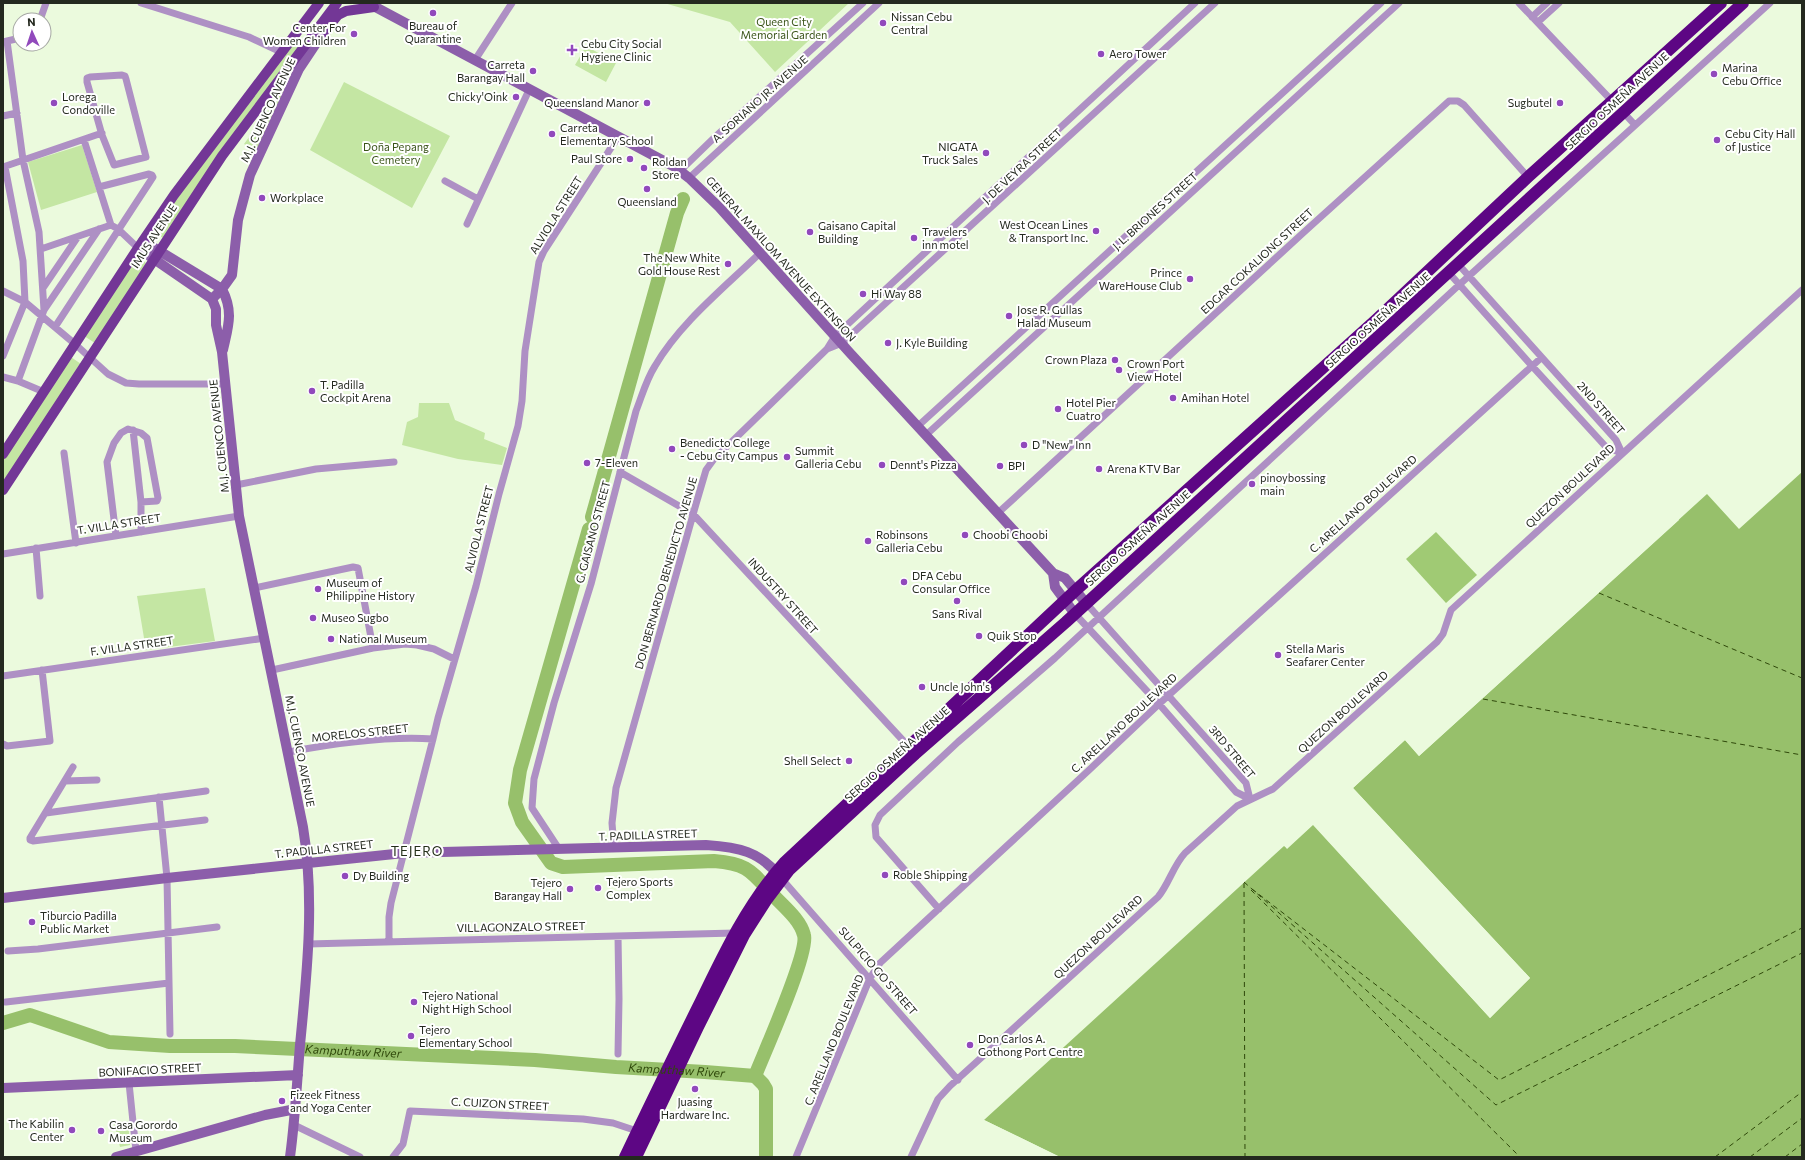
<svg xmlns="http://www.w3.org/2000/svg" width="1805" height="1160" font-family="Commissioner,sans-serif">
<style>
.green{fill:#c4e6a3}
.forest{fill:#a0ca74}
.water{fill:#97c06b}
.pier{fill:#ebfadd}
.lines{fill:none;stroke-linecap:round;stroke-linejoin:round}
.river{stroke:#97c06b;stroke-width:14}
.ferry{stroke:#2f480a;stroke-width:1;stroke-dasharray:5 4;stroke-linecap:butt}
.street{stroke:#ae90c4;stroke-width:7}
.secondary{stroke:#8c5eaa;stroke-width:10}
.primary{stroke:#733796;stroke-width:10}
.highway{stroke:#5d0684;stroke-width:12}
.poi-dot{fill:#9149bc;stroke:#fff;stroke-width:1.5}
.labels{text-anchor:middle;stroke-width:4;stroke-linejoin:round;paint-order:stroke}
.poi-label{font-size:11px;fill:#24291f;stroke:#fff;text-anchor:start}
.park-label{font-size:11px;fill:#3a5419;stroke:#fff}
.street-label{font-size:11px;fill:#24291f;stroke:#fff}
.water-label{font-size:12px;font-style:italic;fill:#2f480a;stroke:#fff}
.quarter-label{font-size:13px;letter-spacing:1px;fill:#242f19;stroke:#fff}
</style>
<rect width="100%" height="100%" fill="#ebfadd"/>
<path class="green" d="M664,3H849L775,72L730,22Z
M291,39L296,43L308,42L166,240L151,230Z
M586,46L616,63L606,82L575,65Z
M297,72L256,151L244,144Z
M344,82L450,136L412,208L310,150Z
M82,145L97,192L41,210L28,162Z
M133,254L149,265L98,345L81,334Z
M68,355L84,366L3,490V455Z
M419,403H449L455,420L485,433L484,439L507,448L502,465L458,459L402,445L407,422L418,417Z
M205,588L215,641L146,650L137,596Z
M128,1121L130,1145L120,1147L114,1123Z"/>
<path class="forest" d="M1436,532L1477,575L1446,603L1406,559Z"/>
<path class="water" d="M1802,472V1157H1060L984,1120L1284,846L1287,848L1313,824L1490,1018L1530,978L1353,788L1405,740L1419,756L1707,494L1739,529Z"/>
<path class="pier" d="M1678,518L1679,520L1419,756L1405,740L1353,788L1530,978L1490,1018L1313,825L1287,849L1283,844L1287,846L1312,823H1315L1490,1015L1527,978L1351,787L1404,739H1406L1419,753Z
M984,1120L1060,1157H1056L983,1122Z"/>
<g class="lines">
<g class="river">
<path d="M592,517L677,213L683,199"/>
<path d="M589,529L520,770L515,803L522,822L551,863L563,867L714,861C748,864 750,870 772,894C783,906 800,919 804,935C809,953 764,1053 755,1076"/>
<path id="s1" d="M3,1023L30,1015L109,1042L170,1046H235L535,1060L616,1067L705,1072L755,1076"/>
<path d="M755,1076L763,1084L766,1089V1157"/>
</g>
<path class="ferry" d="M1599,593L1802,678
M1483,699L1802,755
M1244,882L1496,1105L1802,953
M1244,883L1245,1157
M1252,889L1499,1080L1802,928
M1251,890L1520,1157
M1715,1157L1802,1092
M1750,1157L1802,1118
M1785,1157L1802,1144"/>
<path class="street" d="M141,3L249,37L281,52
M1519,3L1613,102
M1532,17L1547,3
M40,20L46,3
M1538,22L1559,3
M7,41L23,160L39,232L44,310
M3,42L20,38
M475,60L512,3
M122,75L125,76L126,79L146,157L114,165L102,135L87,82V78L90,77Z
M1623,112L1635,125
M3,116L17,113
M84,140L111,225L118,229L138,248
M3,167L102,133
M682,172L684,167L716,136L863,3
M689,178L879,3
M445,181L478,199
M467,224L529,90
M41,249L111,225
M1458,264L1616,440L1622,453
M1449,273L1532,366L1607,448L1622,453
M43,288L77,238
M3,291L25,302L75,344L108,374L126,383L139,384H226
M55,327L153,177L152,175L149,174L99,187
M827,349L842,343L1215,3
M3,356L25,302L23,261L5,167
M3,377L18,381L44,392
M18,381L44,310L99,229
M918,426L1381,3
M133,430L141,502V532
M926,435L1399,3
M64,453L76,543
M620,472L693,514L910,748
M236,485L316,469L394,462
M998,513L1303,233L1449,101H1458L1464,105L1528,177
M116,536L107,462L114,443L121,433L128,429L141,433L147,438L158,498L157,501L141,502
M36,548L40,596
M3,554L239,516
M254,588L353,567L358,568L373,648
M1086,603L1246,783L1250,799
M1075,614L1159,704L1236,792L1250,799
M272,670L373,648L405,644L417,645L434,649L454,659
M3,676L265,638
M3,744L7,746L50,741L42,670
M289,752C336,743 386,736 433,739
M73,767L30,838V840L33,841L205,820
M65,781L97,780
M159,797L167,878L170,1034
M46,813L206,791
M614,848L612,823L616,788L696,504L706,470L714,459L827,349L835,336L1195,3
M559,849L532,808L534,779L554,703L591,584L636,411C642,396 646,380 655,366C680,323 724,288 760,253
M781,878L958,1080
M939,909L876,837L875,825L880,815L958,742L1055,658L1459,285L1770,3
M618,936L619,999L618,1054
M389,941V917L391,903L433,739L438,718L476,586L499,494L518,426L522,401L525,351L539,262L544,251L618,137
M308,944L735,933
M8,951L38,949L217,927
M6,1002L169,983
M129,1083L136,1151
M294,1125L360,1157
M393,1157L403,1144L410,1111L583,1119L613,1123L637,1131
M796,1157L870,978L880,963L1088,771L1159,704L1541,358
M911,1157L938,1099L950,1086L1158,897C1169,884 1173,866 1185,853L1237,806L1273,789L1437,642L1443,634L1451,610L1802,290"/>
<path class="secondary" d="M368,3L675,167L689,178L719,207L850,353L1053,573L1065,578L1086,603
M143,241L222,289C234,312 228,327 223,350
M138,248L212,299L216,309V325L222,352L239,516L303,827C315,899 307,973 300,1045C297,1082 295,1120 290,1157
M212,299L222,289L232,275L238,220L250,175L299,69L321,36
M1053,573L1055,587L1075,614
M3,898L167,878L404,853L706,845C738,847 760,851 781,878
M3,1088L298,1075
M116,1157L265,1115L296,1109"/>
<path class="primary" d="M323,33L338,15L346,11L374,7
M3,454L138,248L174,195L319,3
M3,490L222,156L337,3"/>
<path class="highway" d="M625,1157C650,1105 675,1053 701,1001C724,953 748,903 784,863L1076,590L1376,320L1528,177L1721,3
M636,1157L698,1027L744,935L767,899L789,870L915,754L1066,622L1743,3"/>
</g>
<g class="poi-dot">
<circle cx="433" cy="13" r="4"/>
<circle cx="883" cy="23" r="4"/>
<circle cx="354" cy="34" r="4"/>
<path d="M570 44h4v4h4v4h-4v4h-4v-4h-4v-4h4z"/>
<circle cx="1101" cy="54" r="4"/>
<circle cx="533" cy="71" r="4"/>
<circle cx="1714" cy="74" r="4"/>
<circle cx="516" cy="97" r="4"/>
<circle cx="54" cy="103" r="4"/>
<circle cx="647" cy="103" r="4"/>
<circle cx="1560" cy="103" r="4"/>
<circle cx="552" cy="134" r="4"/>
<circle cx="1717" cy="140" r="4"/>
<circle cx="986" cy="153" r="4"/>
<circle cx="630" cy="159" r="4"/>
<circle cx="644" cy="168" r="4"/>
<circle cx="647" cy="189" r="4"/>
<circle cx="262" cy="198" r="4"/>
<circle cx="1096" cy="231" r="4"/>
<circle cx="810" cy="232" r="4"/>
<circle cx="914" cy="238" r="4"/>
<circle cx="728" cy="264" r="4"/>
<circle cx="1190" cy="279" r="4"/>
<circle cx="863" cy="294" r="4"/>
<circle cx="1009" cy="316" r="4"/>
<circle cx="888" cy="343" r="4"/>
<circle cx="1115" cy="360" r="4"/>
<circle cx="1119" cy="370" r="4"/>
<circle cx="312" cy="391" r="4"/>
<circle cx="1173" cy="398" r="4"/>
<circle cx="1058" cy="409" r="4"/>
<circle cx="1024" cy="445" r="4"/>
<circle cx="672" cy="449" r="4"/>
<circle cx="787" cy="457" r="4"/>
<circle cx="587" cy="463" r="4"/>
<circle cx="882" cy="465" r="4"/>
<circle cx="1000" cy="466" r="4"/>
<circle cx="1099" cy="469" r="4"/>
<circle cx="1252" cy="484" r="4"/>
<circle cx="965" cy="535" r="4"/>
<circle cx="868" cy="541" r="4"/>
<circle cx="904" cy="582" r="4"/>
<circle cx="318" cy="589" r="4"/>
<circle cx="957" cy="601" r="4"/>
<circle cx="313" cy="618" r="4"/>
<circle cx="979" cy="636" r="4"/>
<circle cx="331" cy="639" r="4"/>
<circle cx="1278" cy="655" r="4"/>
<circle cx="922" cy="687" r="4"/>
<circle cx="849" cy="761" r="4"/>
<circle cx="885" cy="875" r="4"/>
<circle cx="345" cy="876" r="4"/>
<circle cx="598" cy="888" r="4"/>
<circle cx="570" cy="889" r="4"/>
<circle cx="32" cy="922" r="4"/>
<circle cx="414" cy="1002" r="4"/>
<circle cx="411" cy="1036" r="4"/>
<circle cx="970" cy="1045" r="4"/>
<circle cx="695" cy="1089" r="4"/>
<circle cx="282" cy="1101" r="4"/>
<circle cx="72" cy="1130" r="4"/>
<circle cx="101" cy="1131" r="4"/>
</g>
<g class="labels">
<g class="poi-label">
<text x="891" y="21">Nissan Cebu<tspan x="891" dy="13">Central</tspan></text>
<text x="433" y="30" text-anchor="middle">Bureau of<tspan x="433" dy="13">Quarantine</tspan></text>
<text x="346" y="32" text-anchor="end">Center For<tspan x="346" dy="13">Women Children</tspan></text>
<text x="581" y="48">Cebu City Social<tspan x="581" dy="13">Hygiene Clinic</tspan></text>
<text x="1109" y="58">Aero Tower</text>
<text x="525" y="69" text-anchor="end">Carreta<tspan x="525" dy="13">Barangay Hall</tspan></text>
<text x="1722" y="72">Marina<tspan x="1722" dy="13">Cebu Office</tspan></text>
<text x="62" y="101">Lorega<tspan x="62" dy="13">Condoville</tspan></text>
<text x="508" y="101" text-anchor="end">Chicky'Oink</text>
<text x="639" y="107" text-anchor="end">Queensland Manor</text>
<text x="1552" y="107" text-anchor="end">Sugbutel</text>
<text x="560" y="132">Carreta<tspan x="560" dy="13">Elementary School</tspan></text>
<text x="1725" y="138">Cebu City Hall<tspan x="1725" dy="13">of Justice</tspan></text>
<text x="978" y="151" text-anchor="end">NIGATA<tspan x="978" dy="13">Truck Sales</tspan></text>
<text x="622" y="163" text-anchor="end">Paul Store</text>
<text x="652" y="166">Roldan<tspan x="652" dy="13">Store</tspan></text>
<text x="270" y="202">Workplace</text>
<text x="647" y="206" text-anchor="middle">Queensland</text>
<text x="1088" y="229" text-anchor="end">West Ocean Lines<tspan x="1088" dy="13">&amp; Transport Inc.</tspan></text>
<text x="818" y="230">Gaisano Capital<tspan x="818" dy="13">Building</tspan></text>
<text x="922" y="236">Travelers<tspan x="922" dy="13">inn motel</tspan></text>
<text x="720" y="262" text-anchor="end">The New White<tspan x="720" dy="13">Gold House Rest</tspan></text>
<text x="1182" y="277" text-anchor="end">Prince<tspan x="1182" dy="13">WareHouse Club</tspan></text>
<text x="871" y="298">Hi Way 88</text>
<text x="1017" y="314">Jose R. Gullas<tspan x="1017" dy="13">Halad Museum</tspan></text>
<text x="896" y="347">J. Kyle Building</text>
<text x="1107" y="364" text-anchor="end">Crown Plaza</text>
<text x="1127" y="368">Crown Port<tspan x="1127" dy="13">View Hotel</tspan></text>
<text x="320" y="389">T. Padilla<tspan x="320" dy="13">Cockpit Arena</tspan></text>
<text x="1181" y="402">Amihan Hotel</text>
<text x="1066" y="407">Hotel Pier<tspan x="1066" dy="13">Cuatro</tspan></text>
<text x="680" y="447">Benedicto College<tspan x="680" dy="13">- Cebu City Campus</tspan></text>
<text x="1032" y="449">D "New" Inn</text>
<text x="795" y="455">Summit<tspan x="795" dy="13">Galleria Cebu</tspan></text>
<text x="595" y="467">7-Eleven</text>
<text x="890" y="469">Dennt's Pizza</text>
<text x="1008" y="470">BPI</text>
<text x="1107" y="473">Arena KTV Bar</text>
<text x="1260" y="482">pinoybossing<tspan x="1260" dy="13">main</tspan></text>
<text x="876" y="539">Robinsons<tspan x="876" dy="13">Galleria Cebu</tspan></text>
<text x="973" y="539">Choobi Choobi</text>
<text x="912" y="580">DFA Cebu<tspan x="912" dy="13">Consular Office</tspan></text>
<text x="326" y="587">Museum of<tspan x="326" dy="13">Philippine History</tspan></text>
<text x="957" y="618" text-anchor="middle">Sans Rival</text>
<text x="321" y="622">Museo Sugbo</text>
<text x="987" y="640">Quik Stop</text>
<text x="339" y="643">National Museum</text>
<text x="1286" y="653">Stella Maris<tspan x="1286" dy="13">Seafarer Center</tspan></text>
<text x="930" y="691">Uncle John's</text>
<text x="841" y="765" text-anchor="end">Shell Select</text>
<text x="893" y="879">Roble Shipping</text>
<text x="353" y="880">Dy Building</text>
<text x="606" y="886">Tejero Sports<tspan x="606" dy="13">Complex</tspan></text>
<text x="562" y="887" text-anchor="end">Tejero<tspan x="562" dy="13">Barangay Hall</tspan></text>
<text x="40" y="920">Tiburcio Padilla<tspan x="40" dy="13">Public Market</tspan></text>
<text x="422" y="1000">Tejero National<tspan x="422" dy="13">Night High School</tspan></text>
<text x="419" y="1034">Tejero<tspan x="419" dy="13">Elementary School</tspan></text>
<text x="978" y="1043">Don Carlos A.<tspan x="978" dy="13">Gothong Port Centre</tspan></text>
<text x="290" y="1099">Fizeek Fitness<tspan x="290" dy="13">and Yoga Center</tspan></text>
<text x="695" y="1106" text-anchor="middle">Juasing<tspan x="695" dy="13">Hardware Inc.</tspan></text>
<text x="64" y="1128" text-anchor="end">The Kabilin<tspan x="64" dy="13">Center</tspan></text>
<text x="109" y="1129">Casa Gorordo<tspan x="109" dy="13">Museum</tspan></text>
</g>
<g class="park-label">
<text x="784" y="26">Queen City<tspan x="784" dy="13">Memorial Garden</tspan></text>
<text x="396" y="151">Doña Pepang<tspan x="396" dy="13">Cemetery</tspan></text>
</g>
<g class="street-label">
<text transform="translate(760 99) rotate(-42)" y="4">A. SORIANO JR. AVENUE</text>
<text transform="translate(1617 101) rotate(-43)" y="4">SERGIO OSMEÑA AVENUE</text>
<text transform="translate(268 110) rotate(-65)" y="4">M.J. CUENCO AVENUE</text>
<text transform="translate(1022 166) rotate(-43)" y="4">J. DE VEYRA STREET</text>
<text transform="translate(1155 211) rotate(-42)" y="4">J. L. BRIONES STREET</text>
<text transform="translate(556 215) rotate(-58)" y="4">ALVIOLA STREET</text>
<text transform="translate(154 236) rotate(-57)" y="4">IMUS AVENUE</text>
<text transform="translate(781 259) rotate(48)" y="4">GENERAL MAXILOM AVENUE EXTENSION</text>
<text transform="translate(1257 261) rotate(-43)" y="4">EDGAR COKALIONG STREET</text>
<text transform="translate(1378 320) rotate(-42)" y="4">SERGIO OSMEÑA AVENUE</text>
<text transform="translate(1601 408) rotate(49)" y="4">2ND STREET</text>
<text transform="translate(219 436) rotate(-96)" y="4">M.J. CUENCO AVENUE</text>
<text transform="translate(1570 486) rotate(-43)" y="4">QUEZON BOULEVARD</text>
<text transform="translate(1363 504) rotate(-42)" y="4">C. ARELLANO BOULEVARD</text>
<text transform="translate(119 524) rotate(-9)" y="4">T. VILLA STREET</text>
<text transform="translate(479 529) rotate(-76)" y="4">ALVIOLA STREET</text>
<text transform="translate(593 532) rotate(-75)" y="4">G. GAISANO STREET</text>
<text transform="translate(1138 538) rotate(-42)" y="4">SERGIO OSMEÑA AVENUE</text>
<text transform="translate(666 573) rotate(-74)" y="4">DON BERNARDO BENEDICTO AVENUE</text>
<text transform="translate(783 596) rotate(48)" y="4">INDUSTRY STREET</text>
<text transform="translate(132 646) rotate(-8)" y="4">F. VILLA STREET</text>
<text transform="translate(1343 712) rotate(-42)" y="4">QUEZON BOULEVARD</text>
<text transform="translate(1124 723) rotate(-43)" y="4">C. ARELLANO BOULEVARD</text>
<text transform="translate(360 733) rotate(-6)" y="4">MORELOS STREET</text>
<text transform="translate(300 751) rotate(79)" y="4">M.J. CUENCO AVENUE</text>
<text transform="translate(1232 752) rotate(50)" y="4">3RD STREET</text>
<text transform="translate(897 754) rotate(-42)" y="4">SERGIO OSMEÑA AVENUE</text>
<text transform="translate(648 835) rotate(-2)" y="4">T. PADILLA STREET</text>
<text transform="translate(324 849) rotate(-6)" y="4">T. PADILLA STREET</text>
<text transform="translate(521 927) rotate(-1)" y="4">VILLAGONZALO STREET</text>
<text transform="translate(1098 937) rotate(-43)" y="4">QUEZON BOULEVARD</text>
<text transform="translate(878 971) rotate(49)" y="4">SULPICIO GO STREET</text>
<text transform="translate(834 1040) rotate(-68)" y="4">C. ARELLANO BOULEVARD</text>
<text transform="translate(150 1070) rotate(-3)" y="4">BONIFACIO STREET</text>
<text transform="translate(500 1104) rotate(3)" y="4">C. CUIZON STREET</text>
</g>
<g class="water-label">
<text dy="4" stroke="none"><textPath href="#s1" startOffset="356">Kamputhaw River</textPath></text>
<text dy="4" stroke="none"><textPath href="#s1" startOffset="680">Kamputhaw River</textPath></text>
</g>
<g class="quarter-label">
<text x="417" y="856">TEJERO</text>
</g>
</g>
<rect width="1805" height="1160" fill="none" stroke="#24291f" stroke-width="8"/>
<g transform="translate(32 32) rotate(357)"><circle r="19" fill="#ffffff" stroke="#a7a9a5"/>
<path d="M0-3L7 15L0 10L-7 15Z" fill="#9149bc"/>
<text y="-6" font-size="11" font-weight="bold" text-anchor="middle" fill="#24291f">N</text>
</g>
</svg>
